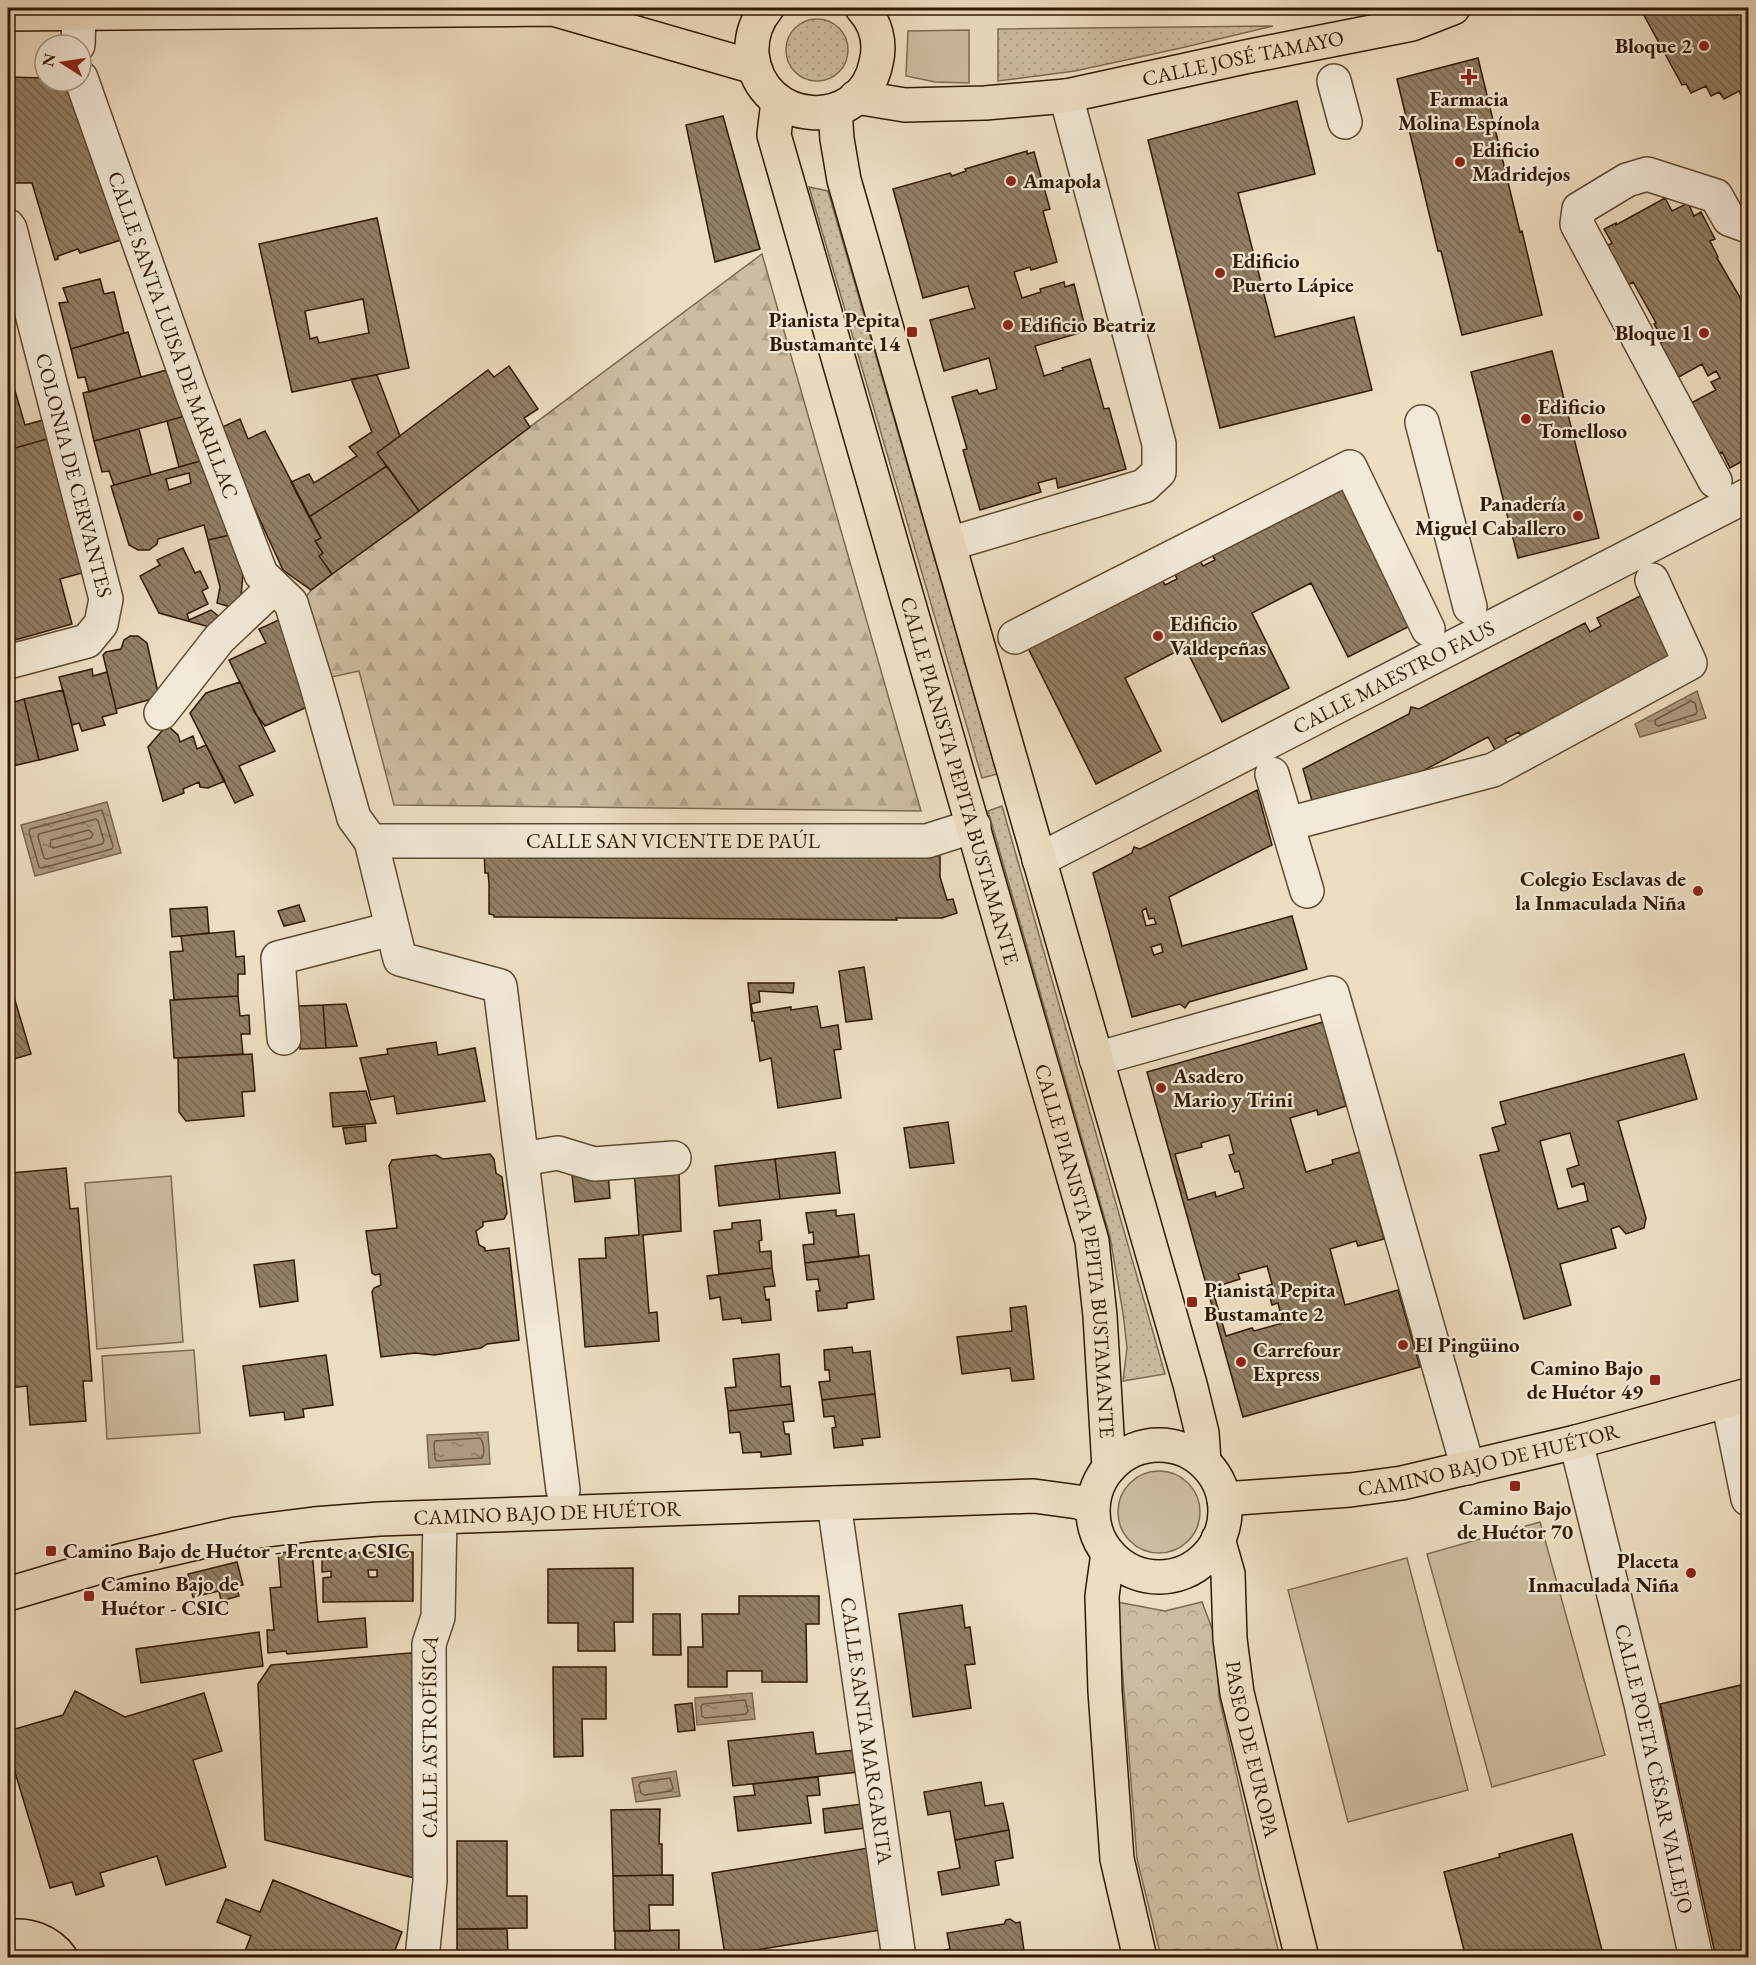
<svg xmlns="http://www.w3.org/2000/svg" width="1756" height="1965" font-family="'EB Garamond',serif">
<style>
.grass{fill:#cdbca0;stroke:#7e6a50;stroke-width:1.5}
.forest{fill:url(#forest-firs);stroke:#7e6a50;stroke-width:1.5}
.park{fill:url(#park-crowns);stroke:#7e6a50;stroke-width:1.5}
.garden{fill:url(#garden-dots);stroke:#7e6a50;stroke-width:1.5}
.water{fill:url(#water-ripples);stroke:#7b664d;stroke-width:1.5}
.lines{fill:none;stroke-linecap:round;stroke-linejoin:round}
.shore{stroke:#6e5a40;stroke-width:1.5}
.building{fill:url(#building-back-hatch);stroke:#301901;stroke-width:1.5;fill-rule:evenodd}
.minor-casing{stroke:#5f4a31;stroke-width:36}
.major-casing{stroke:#301901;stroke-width:36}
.minor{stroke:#f3e9d7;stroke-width:33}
.major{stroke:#edddc1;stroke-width:33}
.poi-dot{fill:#8f2418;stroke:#f3e9d7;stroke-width:2}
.labels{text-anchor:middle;stroke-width:4.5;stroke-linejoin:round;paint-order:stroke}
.poi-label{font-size:21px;font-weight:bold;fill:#301901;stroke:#f3e9d7;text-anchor:start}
.street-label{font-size:21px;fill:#301901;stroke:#f3e9d7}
</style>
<defs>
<pattern id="forest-firs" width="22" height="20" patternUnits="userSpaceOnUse" patternTransform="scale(1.5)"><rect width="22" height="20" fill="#cdbca0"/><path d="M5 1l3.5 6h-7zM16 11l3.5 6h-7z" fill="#b0a188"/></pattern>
<pattern id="park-crowns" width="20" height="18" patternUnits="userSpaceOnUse" patternTransform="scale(1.5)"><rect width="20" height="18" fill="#cdbca0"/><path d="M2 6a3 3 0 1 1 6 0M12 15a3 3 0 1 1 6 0" fill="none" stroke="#b0a188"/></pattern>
<pattern id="garden-dots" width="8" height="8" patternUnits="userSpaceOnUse" patternTransform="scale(1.5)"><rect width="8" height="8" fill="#cdbca0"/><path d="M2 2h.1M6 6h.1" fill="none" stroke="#b0a188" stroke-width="1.8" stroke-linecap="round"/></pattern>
<pattern id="water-ripples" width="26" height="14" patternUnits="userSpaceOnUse" patternTransform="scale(1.5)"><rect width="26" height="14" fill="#ad9a80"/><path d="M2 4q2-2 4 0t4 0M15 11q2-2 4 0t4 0" fill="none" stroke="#8d7d66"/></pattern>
<pattern id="building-back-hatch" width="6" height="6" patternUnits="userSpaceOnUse" patternTransform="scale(1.5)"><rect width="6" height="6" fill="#927f65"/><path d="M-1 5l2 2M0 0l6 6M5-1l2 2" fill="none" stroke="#786751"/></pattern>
</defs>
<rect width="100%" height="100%" fill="#edddc1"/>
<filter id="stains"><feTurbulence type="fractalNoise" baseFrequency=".00333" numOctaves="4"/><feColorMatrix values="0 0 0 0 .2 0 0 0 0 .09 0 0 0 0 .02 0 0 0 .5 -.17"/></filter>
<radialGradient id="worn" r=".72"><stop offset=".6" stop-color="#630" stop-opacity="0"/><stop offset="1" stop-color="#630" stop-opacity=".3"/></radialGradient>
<path class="grass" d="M969,30V83L935,82L906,76L908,31Z
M171,1176L183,1342L97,1349L85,1183Z
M194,1350L200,1433L107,1439L102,1356Z
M1118 1512a41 41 0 1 1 82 0a41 41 0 1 1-82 0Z
M1540,1522L1605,1755L1492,1787L1427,1554Z
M1407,1558L1468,1790L1348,1822L1288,1590Z"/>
<path class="forest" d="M762,254L921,811L394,805L359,671L332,677L304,600L311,590Z"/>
<path class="park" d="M1117,1602L1165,1611L1202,1602L1216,1639L1219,1697L1261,1883L1280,1957H1161L1137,1859Z"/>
<path class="garden" d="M786 50a31 31 0 1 1 62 0a31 31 0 1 1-62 0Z
M1273,26L1181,48L1075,71L998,81V29Z
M809,187L828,191L997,774L982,778Z
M1002,806L1165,1374L1123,1381L1127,1348L1123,1313L1110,1237L988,811Z"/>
<path class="water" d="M1697,691L1706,718L1640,737L1635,724Z
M107,802L121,853L35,876L21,825Z
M488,1432L490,1464L429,1468L427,1435Z
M752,1693L755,1719L697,1725L695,1698Z
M676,1771L680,1796L636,1802L632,1778Z"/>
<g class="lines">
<path class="shore" d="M1691,701L1695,703L1697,711L1696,714L1658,726L1655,724V720Z
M102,810L113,846L112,849L42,868L39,867L29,832L30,829Z
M96,819L98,821L104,841L102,844L47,859L44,858L38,837L39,834Z
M89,830L93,834L91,838L53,848L50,846L51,840Z
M480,1438C484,1442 485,1454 482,1458L437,1461L435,1459L434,1444L435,1441Z
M745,1700L748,1711L746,1714L705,1718L702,1716L701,1706L703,1704Z
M670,1778L673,1788L671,1791L644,1795L641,1793L639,1785L641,1782Z"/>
</g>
<path class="building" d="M1640,8H1748V97L1743,100L1739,91L1724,99L1719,92L1711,96L1706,86L1691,93L1686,84L1682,85Z
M1478,58L1520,232L1522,231L1542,315L1462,335L1441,251H1438L1397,79Z
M8,77L45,78V81H71L121,240L80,253L78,249L58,256V259L55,260L32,183H8Z
M1297,101L1315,174L1238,193L1275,337L1354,317L1372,390L1220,428L1148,140Z
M723,116L760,249L715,262L686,125Z
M1027,151V154L1034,152L1050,209L1043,211L1057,262L1031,270L1030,267L1014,272L1022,298L1041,292L1040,289L1064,282L1065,287L1074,284L1086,331L1035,346L1044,376L1063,370L1062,368L1090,359L1104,409L1109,408L1126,469L1058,488L1056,478L1038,483L1041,492L980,510L963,450L967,449L952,397L977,390L979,394L997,389L989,358L944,371L930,320L975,308L968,286L923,298L893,189L950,173L952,176L966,171L965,169Z
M1665,198L1672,211L1688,203L1694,216L1701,212L1715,239L1710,241L1718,257L1717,258L1742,301L1745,298L1748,304V458L1730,468L1722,452L1718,455L1691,403L1716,390L1711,382L1720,378L1716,371L1708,376L1702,364L1677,378L1659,344L1664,341L1654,324L1656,323L1633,282L1628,285L1607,246L1612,243L1604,229L1616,223V225Z
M377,218L409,368L292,392L259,244ZM363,299L369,333L319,343L317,337L310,339L305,311Z
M100,279L104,294L114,292L124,333L71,349L59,303L68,302L63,288Z
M128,332L141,377L89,392L85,377L78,378L71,349Z
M1552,351L1599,538L1518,558L1471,372Z
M509,366L538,409L524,418L530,427L419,511L377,453L488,370L494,377Z
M8,367L25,425L43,420L47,439L8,450Z
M174,368L189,415L94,441L83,393Z
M377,375L400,436L377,453L387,466L309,517L291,482L309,474L314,483L357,456L349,447L372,432L351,379Z
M189,415L204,460L179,467L167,421Z
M240,419L248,439L265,431L321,538L315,541L323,553L319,556L332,574L311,590L283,570L218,429Z
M139,429L151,475L114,485L109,471L102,472L94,441Z
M47,439L82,573L60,579L72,624L8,642V450Z
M204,460L230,535L208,540L204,525L158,539L157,544L149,550H138L129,545L111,486ZM189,473L191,483L169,490L166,479Z
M387,466L419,511L332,574L319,556L323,553L315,541L321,538L309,517Z
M1346,488L1414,624L1348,657L1311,583L1252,613L1289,688L1222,722L1185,647L1125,678L1161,751L1096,784L1028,648L1162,580L1165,585L1177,579L1175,574L1200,561L1203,566L1215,560L1212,555Z
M230,535L241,563L243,573L241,597L237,609L217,603L220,587L208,540Z
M183,548L195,573L200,571L208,588L202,591L208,604L187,614L189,620L211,610L227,623L220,630L159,613L140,576L160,565L157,560Z
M1646,593L1677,654L1551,719L1552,720L1539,727V726L1520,735L1519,732L1505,739L1513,752L1500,759L1488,737L1403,781L1313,804L1303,769L1409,714L1411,707L1419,709L1585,623L1590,632L1601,626L1597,618Z
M285,617L307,707L265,726L255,713L229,660L266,643L259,629Z
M130,636H138L147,643L159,697L116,709L103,655L106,652L121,649L124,640Z
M92,669L93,676L107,672L117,713L102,717L105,725L82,731L79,723L72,725L59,677Z
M240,682L275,751L239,766L253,795L235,803L190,713L206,693Z
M63,690L78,750L39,760L24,699Z
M24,699L39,760L8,767V704Z
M167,725L178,735L180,742L193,736L197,749L206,745L225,781L208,788L200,787L199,782L183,789L184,793L163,801L148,747Z
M1257,790L1272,845L1169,897L1182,946L1292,916L1307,969L1189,1002L1185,1008L1180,1004L1132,1017L1093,873L1132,853L1134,847L1140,849ZM1146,908L1149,919L1154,918L1156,924L1146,926L1142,911ZM1161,944L1163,952L1154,955L1151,947Z
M484,849L940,855V877L947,900L953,899L957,913L942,918H896L897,920L494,917V915L489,914V884L488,873H485Z
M299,905L305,921L284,926L278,911Z
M207,907L209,933L172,937L170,909Z
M234,931L236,957L244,956L245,974H238V996L174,1000L170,952L183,951L181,936Z
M864,967L872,1019L846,1022L839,971Z
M748,983H794L793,993L759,991L760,1002L751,1004L753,1013L791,1007V1010L817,1006L821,1028L838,1025L841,1049L834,1050L841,1098L778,1108L771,1058L760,1061L754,1021H752Z
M11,987L31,1054L10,1060L12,1065L8,1066V988Z
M238,996L240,1016L249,1015L250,1034H241L243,1054L174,1058L170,1000Z
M346,1004L357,1046L326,1048L323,1005Z
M323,1005L326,1048L300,1049L299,1006Z
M1323,1022L1346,1106L1318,1115L1317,1110L1290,1118L1306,1172L1333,1164L1332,1160L1360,1152L1384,1239L1358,1246L1356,1241L1330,1249L1345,1305L1398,1290L1420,1367L1243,1417L1147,1072ZM1229,1135L1234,1154L1229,1155L1235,1172L1239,1171L1244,1188L1216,1197L1215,1192L1188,1200L1175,1154L1202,1147L1201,1143ZM1267,1266L1272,1284L1267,1286L1272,1305L1278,1303L1283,1323L1254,1331L1252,1328L1226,1336L1212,1288L1240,1279L1238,1274Z
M436,1042L438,1055L475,1048L485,1101L397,1114L394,1096L371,1100L360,1058L388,1054L387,1049Z
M252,1054L255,1091L242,1092L244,1116L186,1121L179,1112L178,1058Z
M1684,1054L1697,1099L1618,1121L1646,1218L1644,1228L1626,1234L1619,1226L1611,1229L1616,1248L1560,1264L1571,1305L1524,1319L1480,1155L1499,1151L1492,1128L1506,1124L1500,1102ZM1570,1133L1579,1165L1567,1169L1572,1187L1584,1183L1588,1201L1558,1209L1540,1141Z
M1748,1088V1110L1743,1090Z
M366,1091L376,1123L333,1127L330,1093Z
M948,1122L954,1163L910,1168L904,1128Z
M365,1126L366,1141L346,1144L343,1128Z
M835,1152L840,1193L780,1199L775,1159Z
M490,1154L494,1159L496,1173L502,1177L507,1213L504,1219L483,1222V1226L476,1231L479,1245L485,1248V1251L509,1248L519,1340L487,1344L481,1348L434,1355L415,1353L381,1357L372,1292L374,1288L381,1285L380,1274L375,1275L372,1273L366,1231L397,1228L389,1166L392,1160L436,1155L443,1159Z
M775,1159L780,1199L719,1206L715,1166Z
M10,1165L11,1173L66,1168L70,1209L78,1208L92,1381H83L86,1421L30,1425L27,1386L8,1388V1166Z
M634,1169L679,1173L681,1231L643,1235L649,1313L657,1312L659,1341L585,1347L579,1259L606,1258L605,1238L639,1235Z
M608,1172L610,1198L575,1202L572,1175Z
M836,1210V1216L854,1214L859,1257L805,1263L803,1245L814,1244L813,1232L809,1233L806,1213Z
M760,1220L762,1240L759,1241L760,1252L771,1251L772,1268L719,1274L714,1231L732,1229V1223Z
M869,1255L874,1299L847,1303V1308L818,1311L816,1291H820L818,1279L807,1280L805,1263Z
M294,1260L298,1301L260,1307L254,1265Z
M772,1268L775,1286L764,1287L766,1300L769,1299L771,1320L742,1323L741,1318L723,1320L720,1297L710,1299L707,1276Z
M1026,1306L1034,1379L1012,1381L1010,1368L962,1374L957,1337L1012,1331L1010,1308Z
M852,1347L853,1353L870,1351L875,1394L822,1400L819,1382L830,1381L829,1370H825L824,1350Z
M779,1354L781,1387L790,1386L792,1404L728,1411L725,1388L736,1387L733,1359Z
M326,1355L333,1405L303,1409L304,1417L285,1420L284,1412L250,1416L243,1366Z
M875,1394L880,1437L862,1439L863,1445L834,1448L832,1428L836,1427L834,1416L824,1417L822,1400Z
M792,1404L794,1421L783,1422L785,1434H789L791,1454L761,1457V1452L743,1453L740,1432L730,1433L728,1411Z
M312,1550L318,1622L365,1618L367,1647L287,1654L286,1651L268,1653L267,1630H274L270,1588L281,1587L278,1553Z
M413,1552V1601L323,1602V1578L331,1577V1571L322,1572V1553ZM368,1570H377V1577H369Z
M237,1562L243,1585L236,1586L239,1596L221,1601L219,1591L193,1597L188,1574Z
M633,1568V1622H614L615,1651H578V1623H548V1569Z
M739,1596H819V1624H806L807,1682H762V1671H727V1687H688V1647H703L702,1614H739Z
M962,1605L965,1628L970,1627L975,1664L965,1665L971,1708L913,1717L899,1614Z
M653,1614H680L681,1655H653Z
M259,1632L263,1666L141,1683L136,1649Z
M421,1652L422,1880L265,1840L258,1684L271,1665Z
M553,1667H606V1719H582L583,1756L554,1757Z
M1741,1685L1748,1719V1958H1716L1660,1704Z
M75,1691L125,1717L204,1693L222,1751L193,1760L226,1867L166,1885L157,1856L100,1873L104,1886L76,1895L72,1882L50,1888L8,1749V1731L63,1715Z
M692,1703L695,1730L678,1732L675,1705Z
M813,1732L816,1754L855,1750L858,1772L733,1786L728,1741Z
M818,1777L820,1795L807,1796L811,1823L738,1831L734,1797L755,1795L753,1784Z
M981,1782L985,1806L1003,1803L1009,1830L955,1840L950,1811L928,1815L924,1792Z
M862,1804L865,1828L825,1833L823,1809Z
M660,1809L659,1844H662V1875L613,1876L611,1810Z
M1009,1830L1013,1858L995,1861L999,1885L942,1895L938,1872L960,1868L955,1840Z
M1572,1834L1604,1958H1466L1444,1872L1500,1857L1499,1854Z
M457,1841H507V1896H527V1928L457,1929Z
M868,1848L881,1930L725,1955L712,1873Z
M673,1875V1905H649L650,1931H614L613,1876Z
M273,1880L402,1932L392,1958H242L251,1936L217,1922L226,1899L260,1912Z
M1010,1919L1016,1923L1020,1922L1025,1958H945L944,1950L950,1949L947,1933L1004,1924L1006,1920Z
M457,1929H507L508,1953H502V1958H457Z
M679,1930V1958H615V1931Z"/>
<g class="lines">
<defs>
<g id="minor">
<path d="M78,45L79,14"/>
<path id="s1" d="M81,78L192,393L261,574L291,603L316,683L354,818L371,841L400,959L500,986L563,1490"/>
<path d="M1334,81L1345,122"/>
<path id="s2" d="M8,226L10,229L106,599L101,624L87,641L8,662"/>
<path d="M1422,422L1470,607"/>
<path d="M1715,481L1577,224L1579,209L1627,180L1647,174L1716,196L1729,219L1748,226"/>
<path d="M949,544L1144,486L1159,472V444L1066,96"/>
<path d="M1015,637L1350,467L1428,629"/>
<path d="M161,713L219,639L274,587"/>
<path d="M1272,774L1307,891"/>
<path d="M1288,824L1493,770L1690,663L1652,580"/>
<path id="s3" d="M371,841H927L974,826"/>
<path id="s4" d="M1039,860L1748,495"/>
<path d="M284,1038L278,958L391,929"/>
<path d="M1096,1059L1332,993L1468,1468"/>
<path d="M522,1159L558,1153L594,1164L674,1158"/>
<path d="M1728,1401L1748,1499"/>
<path id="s5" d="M1576,1442L1641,1704L1696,1958"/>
<path id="s6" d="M834,1503L899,1958"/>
<path id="s7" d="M422,1958L430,1881L429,1644L438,1617L440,1517"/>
</g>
<g id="major">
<path d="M767,8C756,21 751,36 752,54C760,128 862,133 876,63C881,43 876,23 862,8"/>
<path d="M8,14L553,9L754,67"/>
<path id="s8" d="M856,97L905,105L985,103L1066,96L1245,57L1412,24L1453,8"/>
<path id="s9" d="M778,101L774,135L1092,1241L1100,1316L1109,1468"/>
<path d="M835,110L837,139L844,180L1190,1384L1202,1433L1204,1462"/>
<circle cx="1159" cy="1511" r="66"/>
<path id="s10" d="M1224,1499L1350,1490L1402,1483L1576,1442L1748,1395"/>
<path id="s11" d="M1218,1539L1228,1574L1230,1639L1237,1693L1302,1958"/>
<path d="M1108,1553L1102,1596L1105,1691L1117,1859L1140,1958"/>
<path id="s12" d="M8,1594L123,1560L236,1534L314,1524L379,1519L1034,1496L1078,1502L1093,1507"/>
<path d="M8,1937C27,1933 49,1941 61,1958"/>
</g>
</defs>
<use href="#minor" class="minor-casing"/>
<use href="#major" class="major-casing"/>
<use href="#minor" class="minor"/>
<use href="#major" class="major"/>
</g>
<g class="poi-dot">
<circle cx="1704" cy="46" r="6"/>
<path d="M1466 68h6v6h6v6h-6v6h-6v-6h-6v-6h6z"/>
<circle cx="1460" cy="162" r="6"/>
<circle cx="1011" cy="181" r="6"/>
<circle cx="1220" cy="273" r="6"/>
<circle cx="1008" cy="325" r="6"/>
<rect x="906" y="326" width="12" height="12" rx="3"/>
<circle cx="1704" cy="333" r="6"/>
<circle cx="1526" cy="419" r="6"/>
<circle cx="1578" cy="516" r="6"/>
<circle cx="1158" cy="636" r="6"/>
<circle cx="1698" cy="891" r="6"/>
<circle cx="1161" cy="1088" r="6"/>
<rect x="1186" y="1296" width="12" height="12" rx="3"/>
<circle cx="1403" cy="1345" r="6"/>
<circle cx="1241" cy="1362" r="6"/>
<rect x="1649" y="1374" width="12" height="12" rx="3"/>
<rect x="1509" y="1480" width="12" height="12" rx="3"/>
<rect x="45" y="1545" width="12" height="12" rx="3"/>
<circle cx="1691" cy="1573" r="6"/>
<rect x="83" y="1590" width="12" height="12" rx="3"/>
</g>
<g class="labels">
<g class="poi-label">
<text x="1692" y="53" text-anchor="end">Bloque 2</text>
<text x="1469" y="106" text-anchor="middle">Farmacia<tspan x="1469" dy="24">Molina Espínola</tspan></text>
<text x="1472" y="157">Edificio<tspan x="1472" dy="24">Madridejos</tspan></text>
<text x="1023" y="188">Amapola</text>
<text x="1232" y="268">Edificio<tspan x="1232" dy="24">Puerto Lápice</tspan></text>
<text x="900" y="327" text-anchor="end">Pianista Pepita<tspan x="900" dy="24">Bustamante 14</tspan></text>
<text x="1020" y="332">Edificio Beatriz</text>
<text x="1692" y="340" text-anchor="end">Bloque 1</text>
<text x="1538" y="414">Edificio<tspan x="1538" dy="24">Tomelloso</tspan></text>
<text x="1566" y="511" text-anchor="end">Panadería<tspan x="1566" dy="24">Miguel Caballero</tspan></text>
<text x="1170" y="631">Edificio<tspan x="1170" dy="24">Valdepeñas</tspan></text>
<text x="1686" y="886" text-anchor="end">Colegio Esclavas de<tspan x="1686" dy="24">la Inmaculada Niña</tspan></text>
<text x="1173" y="1083">Asadero<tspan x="1173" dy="24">Mario y Trini</tspan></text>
<text x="1204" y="1297">Pianista Pepita<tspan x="1204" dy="24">Bustamante 2</tspan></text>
<text x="1415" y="1352">El Pingüino</text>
<text x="1253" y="1357">Carrefour<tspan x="1253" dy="24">Express</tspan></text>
<text x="1643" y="1375" text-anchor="end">Camino Bajo<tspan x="1643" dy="24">de Huétor 49</tspan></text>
<text x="1515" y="1515" text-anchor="middle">Camino Bajo<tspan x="1515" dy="24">de Huétor 70</tspan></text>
<text x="63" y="1558">Camino Bajo de Huétor - Frente a CSIC</text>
<text x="1679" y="1568" text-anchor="end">Placeta<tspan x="1679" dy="24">Inmaculada Niña</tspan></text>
<text x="101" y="1591">Camino Bajo de<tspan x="101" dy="24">Huétor - CSIC</tspan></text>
</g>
<g class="street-label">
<text dy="7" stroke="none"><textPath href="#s8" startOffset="392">CALLE JOSÉ TAMAYO</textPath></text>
<text dy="7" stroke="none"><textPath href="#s1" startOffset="273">CALLE SANTA LUISA DE MARILLAC</textPath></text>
<text dy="7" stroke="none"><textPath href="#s2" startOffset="258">COLONIA DE CERVANTES</textPath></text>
<text dy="7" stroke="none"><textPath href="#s4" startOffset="399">CALLE MAESTRO FAUS</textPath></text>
<text dy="7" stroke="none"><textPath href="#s9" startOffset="706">CALLE PIANISTA PEPITA BUSTAMANTE</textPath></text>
<text dy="7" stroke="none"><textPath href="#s3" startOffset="302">CALLE SAN VICENTE DE PAÚL</textPath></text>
<text dy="7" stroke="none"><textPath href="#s9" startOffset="1192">CALLE PIANISTA PEPITA BUSTAMANTE</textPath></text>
<text dy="7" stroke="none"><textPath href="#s10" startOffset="268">CAMINO BAJO DE HUÉTOR</textPath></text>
<text dy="7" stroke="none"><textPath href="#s12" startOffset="548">CAMINO BAJO DE HUÉTOR</textPath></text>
<text dy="7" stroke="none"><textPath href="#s6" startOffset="230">CALLE SANTA MARGARITA</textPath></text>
<text dy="7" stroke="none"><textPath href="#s7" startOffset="222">CALLE ASTROFÍSICA</textPath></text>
<text dy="7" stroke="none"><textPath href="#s11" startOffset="214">PASEO DE EUROPA</textPath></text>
<text dy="7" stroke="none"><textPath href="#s5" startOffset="336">CALLE POETA CÉSAR VALLEJO</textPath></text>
</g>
</g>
<rect width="1756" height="1965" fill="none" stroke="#edddc1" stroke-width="30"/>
<rect x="9" y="9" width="1738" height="1947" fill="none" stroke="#301901" stroke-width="3"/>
<rect x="15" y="15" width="1726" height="1935" fill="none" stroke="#301901" stroke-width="1.5"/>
<g transform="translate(63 63) rotate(282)"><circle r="28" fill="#f3e9d7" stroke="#a59681" stroke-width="1.5"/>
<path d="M0-4.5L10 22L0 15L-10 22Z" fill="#8f2418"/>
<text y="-9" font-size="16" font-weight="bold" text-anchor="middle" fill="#301901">N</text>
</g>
<rect width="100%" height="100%" filter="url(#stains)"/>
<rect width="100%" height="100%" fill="url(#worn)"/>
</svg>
